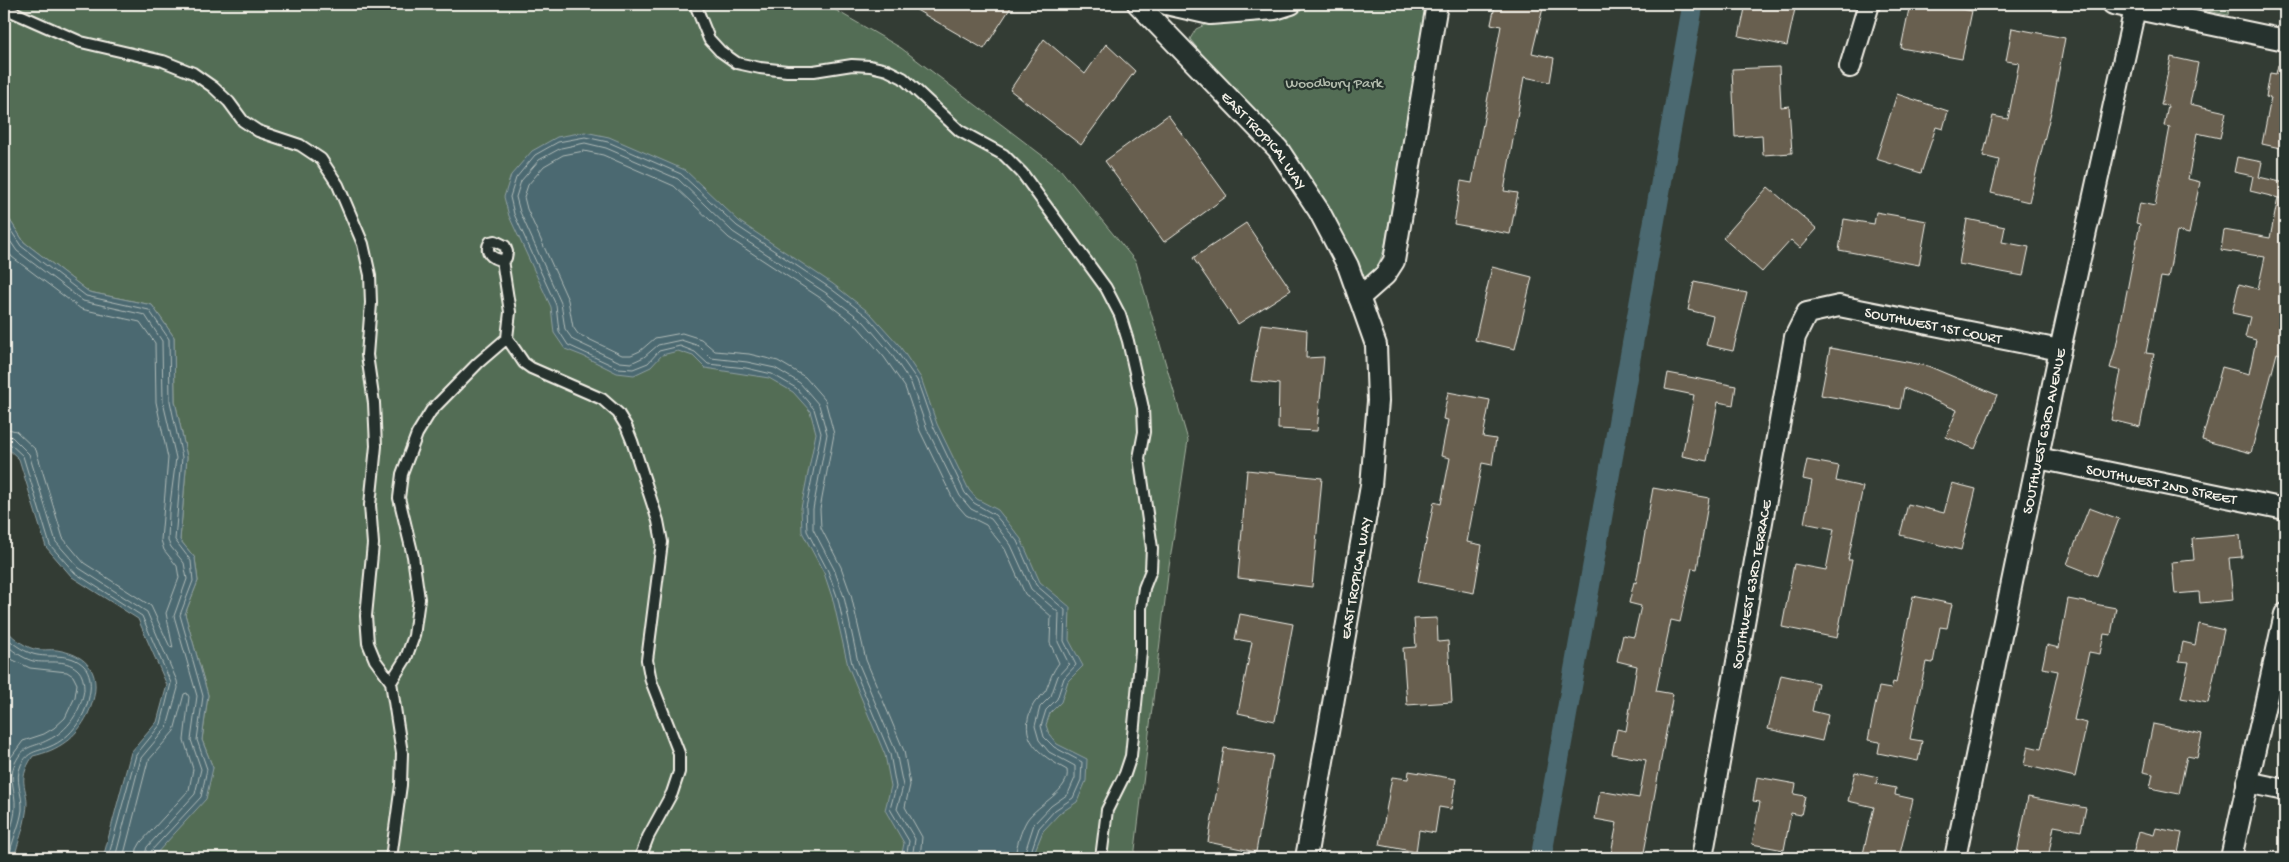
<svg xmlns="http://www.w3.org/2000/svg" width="2289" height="862" font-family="'Gochi Hand',sans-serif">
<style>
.green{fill:#526d55;stroke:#a3af9e}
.water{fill:#4b6971;stroke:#8f9fa1}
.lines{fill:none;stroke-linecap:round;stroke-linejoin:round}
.shore{stroke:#b0bbb8;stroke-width:1}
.canal{stroke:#4b6971;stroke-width:21}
.building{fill:#675f50;stroke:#f4f1e8}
.lane-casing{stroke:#f4f1e8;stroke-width:14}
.street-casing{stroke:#f4f1e8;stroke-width:24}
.lane{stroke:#26332d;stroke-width:10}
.street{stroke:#26332d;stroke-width:20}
.labels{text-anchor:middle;stroke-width:4.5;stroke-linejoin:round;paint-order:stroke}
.park-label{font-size:15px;fill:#b3bcad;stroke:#26332d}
.street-label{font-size:15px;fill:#f4f1e8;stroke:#26332d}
</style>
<rect width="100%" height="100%" fill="#333c34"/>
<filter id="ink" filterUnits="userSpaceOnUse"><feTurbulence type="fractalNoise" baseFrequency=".02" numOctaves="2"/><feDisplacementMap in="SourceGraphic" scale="10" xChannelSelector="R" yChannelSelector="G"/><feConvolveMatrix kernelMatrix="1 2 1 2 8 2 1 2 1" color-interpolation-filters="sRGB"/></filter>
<g filter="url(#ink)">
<path class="green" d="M4,4H825L901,48L1060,169L1136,262L1188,440L1169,567L1134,858H155V855L213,768L202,740L208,695L185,614L198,581L195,558L180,540L187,457L175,401L174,337L152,305L89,292L24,242L4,211Z
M1320,4H1427L1384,250L1377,268L1364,282C1346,243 1328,203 1303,168C1270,121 1223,85 1190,39L1196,29L1209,23L1279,17Z
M2173,4H2230L2228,15Z"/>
<path class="water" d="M585,132L609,137L685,170L740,222L833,284L871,314L899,345L921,378L937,424L969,490L977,499L998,510L1021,539L1040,582L1070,607L1069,640L1083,666L1068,681L1061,702L1050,713L1046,725L1049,734L1057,744L1087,759L1086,781L1077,802L1059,814L1043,831L1032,858H901L904,843L885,810L891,786L885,755L848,666L833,600L824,573L802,532L801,508L816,433L810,411L793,392L769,378L705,368L693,356L678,351L662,355L651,367L634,375L617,373L583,356L565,349L554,333L551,307L509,216L504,197L511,175L532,151L557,137Z
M4,211L24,242L89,292L152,305L174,337L175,401L187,457L180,540L195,558L198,581L185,614L208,695L202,740L213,768L206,799L155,855V858H103L131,752L157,722L167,685L138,619L72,577L46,547L19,459L4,445Z
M4,627C11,636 23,646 34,649C41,651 50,649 57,650C95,656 103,681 88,714C76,738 59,750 33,756C14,785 31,787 26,813C24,828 18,843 14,858H4Z"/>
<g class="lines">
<path class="shore" d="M4,220L21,246L86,296L149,310L169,339L170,401L182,457L175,540L191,561L193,581L180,615L203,696L197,740L207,769L201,797L151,851L150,858
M4,232L17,251L83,301L145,315L162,341L163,402L176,458L169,512L168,541L171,547L184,563L187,579L174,616L197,696L191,740L201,769L195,794L147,847L144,858
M4,246L12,257L81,309L140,322L155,343L156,402L168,458L161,540L164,550L177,566L179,578L166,613L173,648L170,647L151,606L84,563L63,538L36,450L16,431L4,428
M4,435L12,437L29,454L56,542L79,568L147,612L177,681L178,688L167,727L141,758L115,858
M4,441L9,443L23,456L50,545L75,573L142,616L171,683L161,724L136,755L108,858
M4,635C12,643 21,650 33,654C49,659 69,651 84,666C90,672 91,683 90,691C87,715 72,738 49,747C36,752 28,751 21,765C14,780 23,794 22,810C20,826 11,842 9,858
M4,643C12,650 22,658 33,661C48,664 64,658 77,669C83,674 84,683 84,690C81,711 68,731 48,740C33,748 24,744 15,763C8,778 16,792 15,807C15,821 7,838 4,852
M4,653L13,660L30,668L67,672L73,676L77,684L75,697L65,718L54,728L44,734L23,741L9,760L4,779L8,809L4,823
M123,858L148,761L174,731L184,694L187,693L189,697L184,740L193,769L189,790L141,842L137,849L136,858
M906,858L909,841L890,809L896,787L890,754L852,664L838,599L828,571L807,531L806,508L821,433L814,409L796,388L772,374L746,368L708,364L695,352L680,346L659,351L648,363L633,369L618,368L568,345L559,331L556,305L514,214L510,197L516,178L535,155L558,142L585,137L608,142L681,174L737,226L830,288L868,317L895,349L917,380L933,426L965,493L974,503L995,515L1017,541L1036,585L1065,610L1064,641L1076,665L1064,678L1057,699L1046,710L1041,726L1044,737L1054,747L1082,762L1081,780L1073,798L1055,810L1039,828L1029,858
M912,858L915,839L897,809L903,786L896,752L858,662L844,597L834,569L813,529V509L827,434L819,405L800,383L775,368L747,362L711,358L699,346L681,340L658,345L644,357L631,363L620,362L573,340L565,329L561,303L520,212L516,197L521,181L539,160L561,148L585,143L606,148L678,179L733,232L826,293L864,322L890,352L911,383L927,429L960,496L971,509L991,519L1011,545L1031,589L1059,613L1058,642L1069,664L1058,676L1051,696L1040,707L1035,726L1039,740L1049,752L1075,766V778L1068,794L1051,806L1034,824L1023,858
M920,858L922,837L905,807L910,785L904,751L866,660L851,595L841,567L821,528L820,509L834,434L825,400L805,377L778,361L749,354L715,351L701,339L682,333L655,338L640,351L631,355H622L578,334L573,327L568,300L527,209L524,197L528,185L544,166L563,155L584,151L603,155L674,186L729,238L822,299L858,327L884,357L905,387L920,431L954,501L966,515L986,525L1005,549L1025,594L1051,616L1050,643L1059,663C1052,672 1050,680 1046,690C1043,696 1036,699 1033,705C1016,739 1040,755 1067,770C1071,790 1038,804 1027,820C1021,830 1016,847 1015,858"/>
<path class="canal" d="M1541,858L1693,4"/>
</g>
<path class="building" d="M906,4H1013L984,49Z
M1502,4H1544L1532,53L1554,58L1550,82L1524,77L1504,191L1518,193L1510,234L1454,224L1461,181L1472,183L1501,26L1491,24L1495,6L1501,8Z
M1746,4H1796L1787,46L1739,36Z
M1910,4H1937L1972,11L1962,59L1901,48Z
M2012,28L2065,38L2052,108L2029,202L1991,193L1999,160L1983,156L1993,116L2008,119L2019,63L2006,61Z
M1044,39L1085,74L1106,44L1135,71L1081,145L1010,90Z
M2171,57L2198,63L2190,104L2226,112L2220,138L2197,133L2188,179L2200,182L2189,234L2177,231L2168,278L2161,277L2146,353L2154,354L2140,427L2111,420L2121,371L2110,368L2116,347L2140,224L2136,223L2140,203L2155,206L2170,127L2164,126L2168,106L2161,105Z
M2278,65L2285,66V149L2262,144L2271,98L2266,97L2270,73L2276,74Z
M1779,67L1781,107L1789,106L1792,153L1763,155L1762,135L1735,137L1732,69Z
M1897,94L1948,111L1943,129L1936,127L1921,173L1876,159Z
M1168,115L1227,196L1164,242L1105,161Z
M2237,157L2262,162L2259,177L2285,183V346L2283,355L2277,353L2251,453L2202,440L2222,367L2249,374L2256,340L2245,337L2250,317L2232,313L2239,284L2258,289L2265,257L2221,250L2224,230L2270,238L2278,198L2283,199L2250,191L2253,176L2234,172Z
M1768,187L1817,229L1800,248L1791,240L1762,272L1723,238Z
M1876,212L1927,221L1919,265L1839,250L1844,219L1874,224Z
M1967,219L2005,227L2002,242L2029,247L2023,276L1959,264Z
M1246,223L1291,290L1238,324L1193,258Z
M1492,267L1532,277L1515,349L1475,340Z
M1694,282L1747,293L1733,351L1706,345L1713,316L1688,310Z
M1261,324L1307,330L1306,358L1324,357L1317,431L1278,429L1279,384L1251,381Z
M1830,348L1928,366L1997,395L1975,449L1946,437L1957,410L1904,388L1900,409L1821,395Z
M1668,373L1736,386L1733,405L1718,402L1707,461L1682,456L1694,395L1665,389Z
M1448,392L1490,400L1483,437L1496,439L1492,465L1482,463L1467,542L1482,545L1474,593L1418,582L1434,502L1441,504L1450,458L1441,456L1448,420L1443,419Z
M1807,460L1839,466L1836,481L1863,487L1848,560H1852L1837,638L1782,627L1794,564L1826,570L1834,529L1804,523L1812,481L1803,479Z
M1247,470L1322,478L1312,587L1238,578Z
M1952,483L1976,489L1961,550L1900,535L1908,504L1944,513Z
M1653,488L1709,498L1697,569L1692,568L1680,622L1671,620L1656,691L1673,694L1643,858H1640L1611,853L1617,823L1595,819L1600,791L1639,798L1646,760L1612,754L1617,729L1626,731L1637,666L1617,661L1623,635L1634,637L1641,606L1629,603L1634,582L1636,583Z
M2089,508L2119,519L2097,576L2067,564Z
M2240,535L2242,557L2229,558L2233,600L2200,603L2199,592L2175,594L2172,562L2194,560L2192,539Z
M1913,596L1952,604L1947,628L1940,627L1933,663L1926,662L1910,739L1922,741L1918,761L1878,753L1880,742L1868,740L1879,687L1891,689L1893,682L1896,683Z
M2068,599L2116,608L2111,635L2104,634L2100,654L2089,652L2074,720L2087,723L2075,777L2024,765L2028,746L2041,749L2058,671L2042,668L2047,645L2059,648Z
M1240,614L1293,624L1275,721L1238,713L1252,642L1235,639Z
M1437,618L1438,642L1448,641L1452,702L1407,705L1403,648L1416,647L1414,619Z
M2199,624L2224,630L2208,703L2181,698L2189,662L2179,661L2183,642L2195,645Z
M1781,675L1818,683L1812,711L1828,715L1822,741L1768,729Z
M2153,724L2202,734L2197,758L2187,756L2179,794L2150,788L2153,774L2143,772Z
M1224,748L1273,755L1256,852L1208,842Z
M1409,771L1456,779L1451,809L1439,807L1435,833L1419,830L1416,852L1380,845L1392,777L1408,779Z
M1855,772L1878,777L1876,784L1896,788L1895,795L1913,799L1899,858H1862L1874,807L1848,801Z
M1757,777L1796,784L1794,794L1805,796L1801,815L1791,813L1784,850L1752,844L1760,802L1753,801Z
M2028,797L2086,808L2081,831L2054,826L2048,858H2016Z
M2156,828L2182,833L2177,858H2132L2139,831L2154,835Z"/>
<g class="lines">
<defs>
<path id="lane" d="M695,4L709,39L720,51L737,63L760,68L787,71H814L852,65L870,66L887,70L903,78L960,131L1004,155L1022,173L1106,288L1120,315L1128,341L1143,408L1144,432L1139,458L1152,548L1151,570L1144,588L1141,608V652L1131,756L1125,774L1107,810L1101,858
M4,8L81,42L163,61L193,73L213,87L229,102L243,121L258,131L300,145L321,159L338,185L363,244L370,275L371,303L367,355L374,403L376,446L370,505L373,544L366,616L368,643L375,660L391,682
M495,241L505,246L507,252L506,258L502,260C492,259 484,252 490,242Z
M502,260L510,312L507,338L524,363L531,368L602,399L618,413L626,426L632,441L658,521L662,542L647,660L651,681L679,753V772L672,793L648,837L640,858
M391,858L401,785L402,753L391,682L406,658L414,636L419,599L413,556L399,498L402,474L417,434L431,411L478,363L507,338"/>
<g id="street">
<path id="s1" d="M1138,4L1278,149L1319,211L1348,266L1376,345L1378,401L1371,486L1306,858"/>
<path d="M1166,4L1210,14L1275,9L1291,4"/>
<path d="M2113,4L2285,40"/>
<path d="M1850,67L1869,4"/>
<path d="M1359,298L1385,275L1394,261L1437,4"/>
<path id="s2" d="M2038,458L2285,509"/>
<path d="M2247,782L2285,790"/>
<path id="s3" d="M1702,858L1795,337L1807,313L1839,306L2060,350"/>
<path id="s4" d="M1955,858L2060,350L2136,4"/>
<path d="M2231,858L2285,614"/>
</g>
</defs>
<use href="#lane" class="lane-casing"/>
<use href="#street" class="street-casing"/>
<use href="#lane" class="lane"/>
<use href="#street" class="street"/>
</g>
</g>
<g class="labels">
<g class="park-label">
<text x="1334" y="87">Woodbury Park</text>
</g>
<g class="street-label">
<text dy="5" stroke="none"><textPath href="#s1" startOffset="186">EAST TROPICAL WAY</textPath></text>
<text dy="5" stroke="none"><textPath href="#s3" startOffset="685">SOUTHWEST 1ST COURT</textPath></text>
<text dy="5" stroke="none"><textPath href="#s4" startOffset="436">SOUTHWEST 63RD AVENUE</textPath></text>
<text dy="5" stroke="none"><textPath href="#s2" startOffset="126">SOUTHWEST 2ND STREET</textPath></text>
<text transform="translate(1355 578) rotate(-80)" y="5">EAST TROPICAL WAY</text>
<text dy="5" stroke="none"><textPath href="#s3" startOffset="278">SOUTHWEST 63RD TERRACE</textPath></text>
</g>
</g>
<rect width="2289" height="862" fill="none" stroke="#26332d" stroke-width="20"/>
<rect x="10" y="10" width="2269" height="842" fill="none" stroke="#f4f1e8" stroke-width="2" filter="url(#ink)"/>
</svg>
